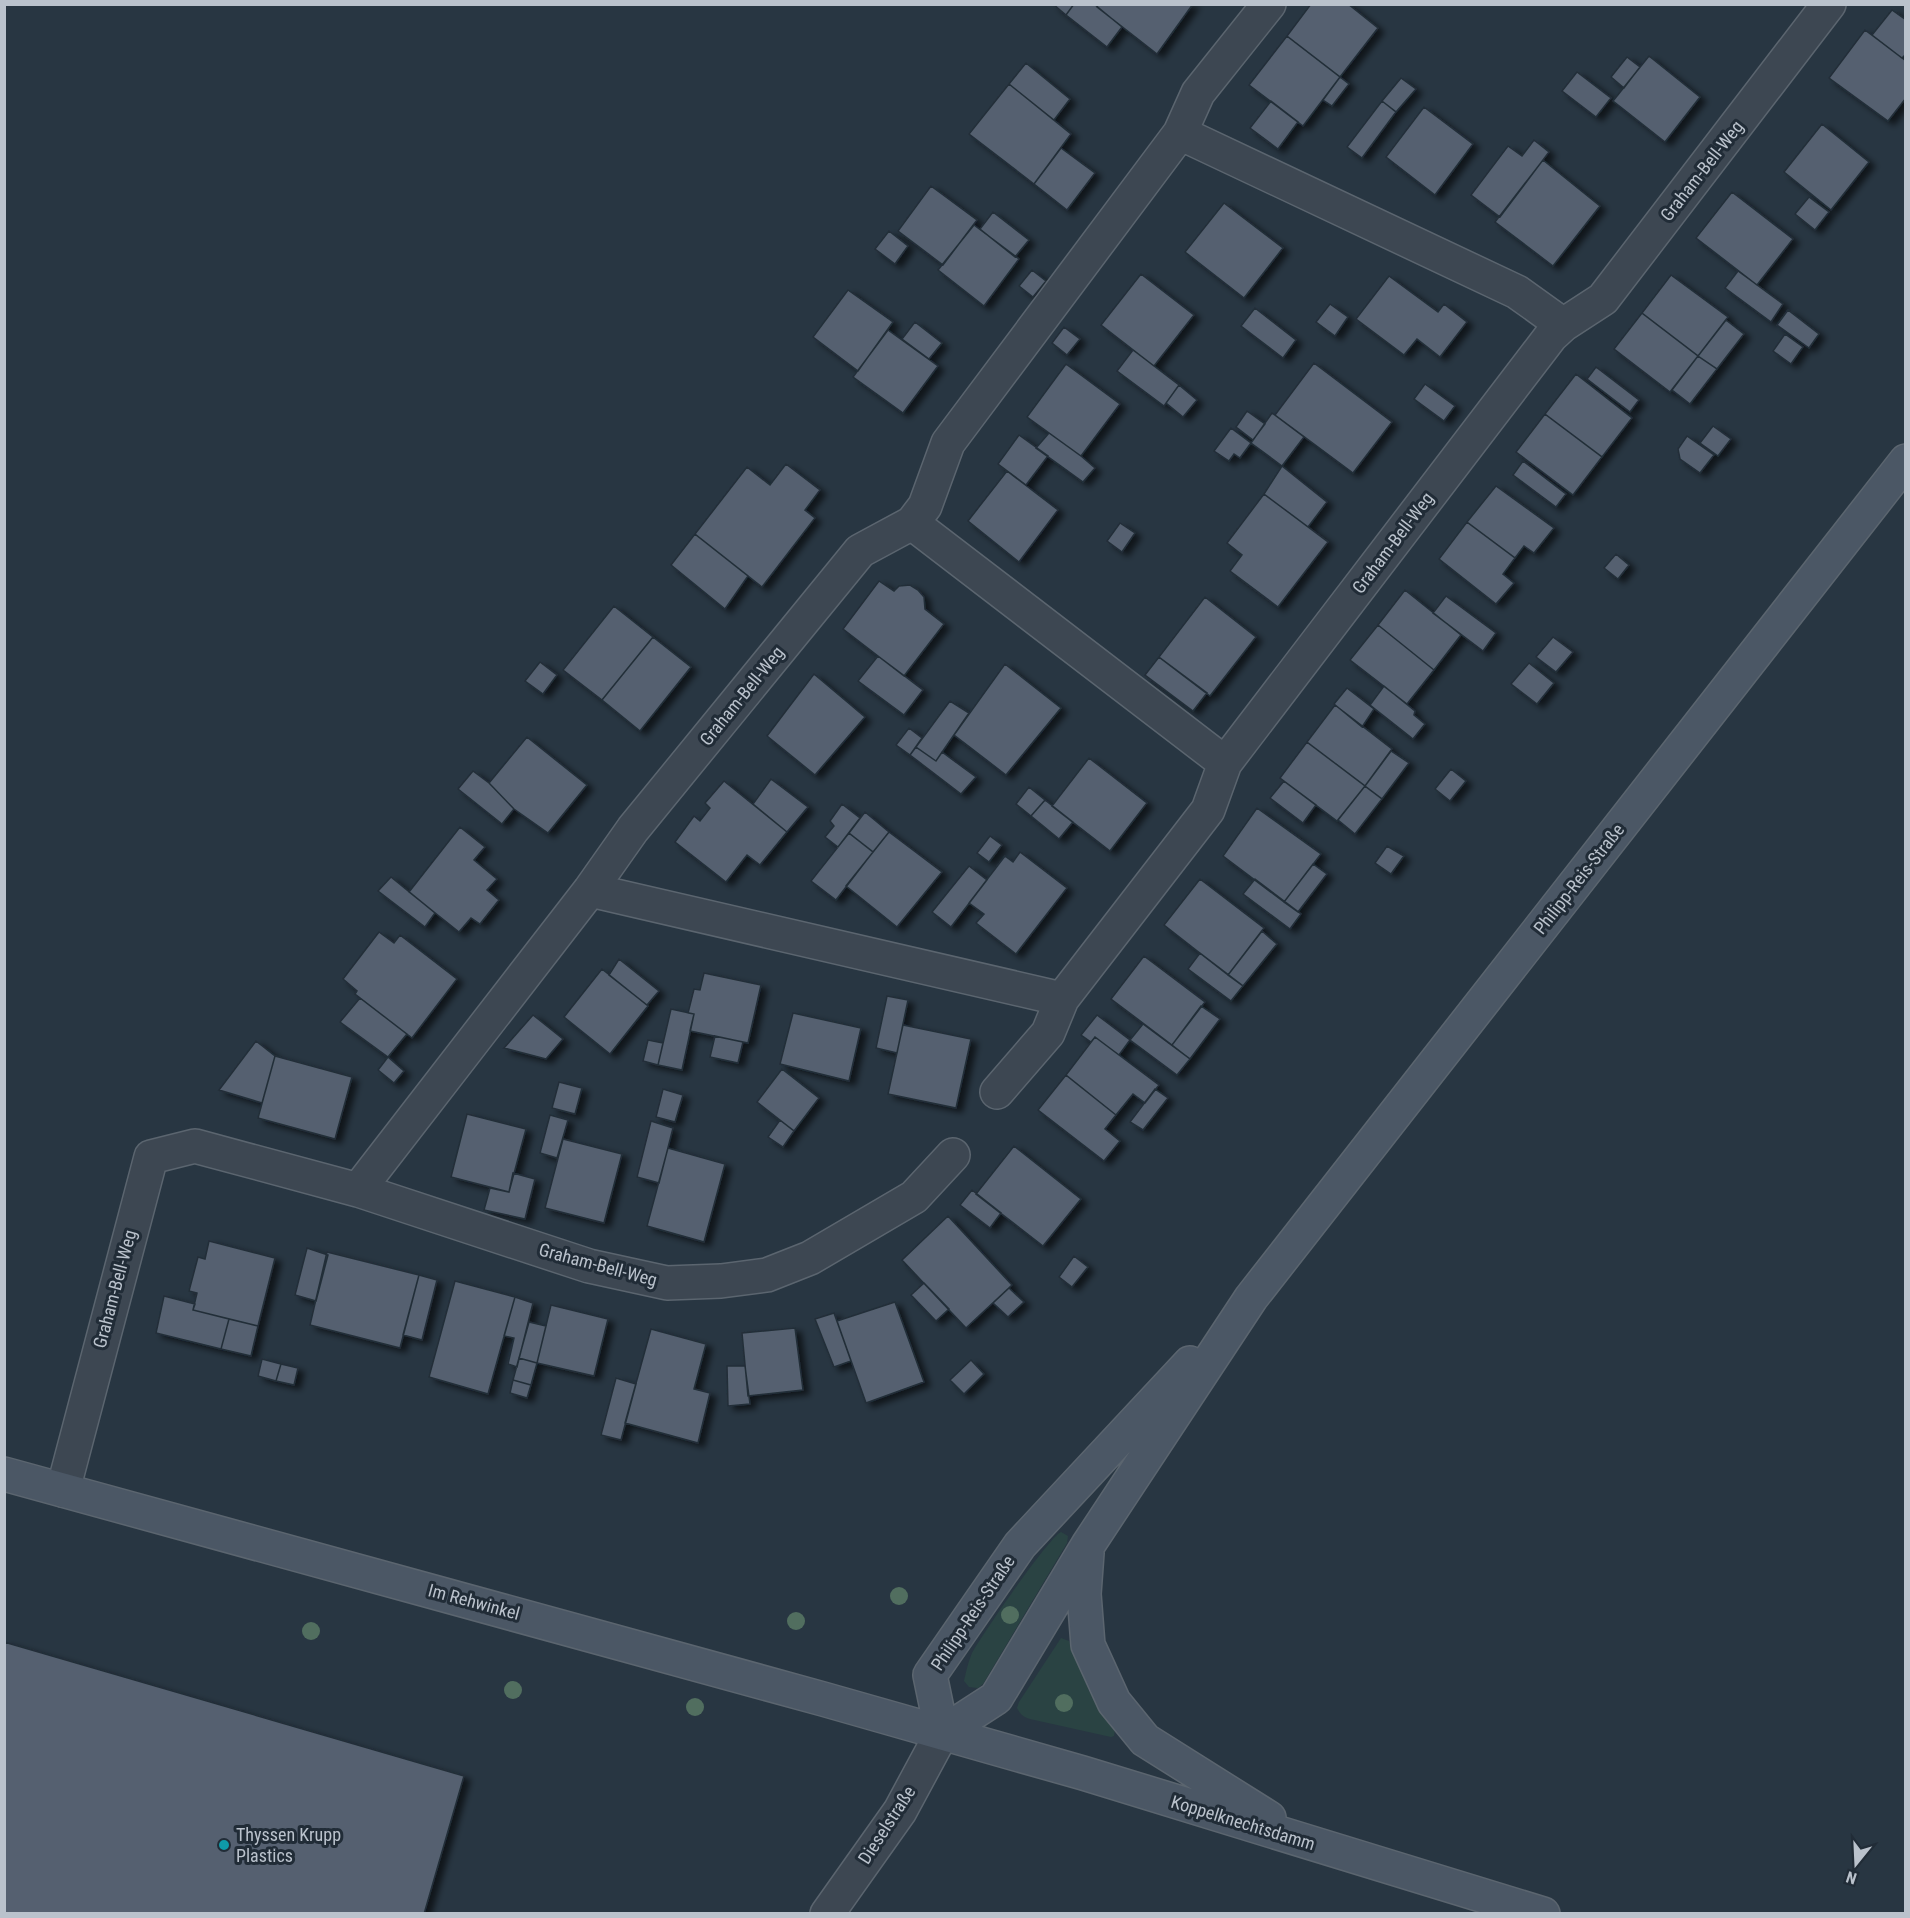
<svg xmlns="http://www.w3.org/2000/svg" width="1910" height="1918" font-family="'Roboto Condensed',sans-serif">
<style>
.green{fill:#2a4343}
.building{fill:#54616f;stroke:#232e39;stroke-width:1.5;filter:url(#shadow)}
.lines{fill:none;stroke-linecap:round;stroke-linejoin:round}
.street-casing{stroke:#5b656f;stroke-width:36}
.secondary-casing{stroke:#5b656f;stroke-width:36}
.street{stroke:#3d4752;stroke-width:33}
.secondary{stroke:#4b5765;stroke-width:33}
.tree{fill:#516e5f}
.culture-dot{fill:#0f9aa8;stroke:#212c37;stroke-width:2}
.labels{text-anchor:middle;stroke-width:6;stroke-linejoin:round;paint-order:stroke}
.street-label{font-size:18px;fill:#bac2cc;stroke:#212c37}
.poi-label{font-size:18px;fill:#bac2cc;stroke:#212c37;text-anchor:start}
</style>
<defs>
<filter id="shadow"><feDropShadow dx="6" dy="4" stdDeviation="3" flood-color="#0009"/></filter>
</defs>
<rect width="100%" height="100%" fill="#283642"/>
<path class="green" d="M1061,1532L1068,1536L1067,1543L983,1684L978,1688L969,1687L964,1681C966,1672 968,1662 972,1653C982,1635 1048,1538 1061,1532Z
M1061,1638L1069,1641L1089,1691L1115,1729L1114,1736L1111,1737L1030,1719C1023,1717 1020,1714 1017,1708L1019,1702Z"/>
<path class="building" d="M1053,4H1074L1066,15Z
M1074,4H1094L1122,27L1107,47L1066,15Z
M1098,4H1193L1157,54L1097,7Z
M1311,4H1348L1378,28L1340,77L1287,36Z
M1892,10L1906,20V54L1902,58L1872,35Z
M1865,30L1906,61V98L1888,121L1829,78Z
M1287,36L1340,77L1303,126L1249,85Z
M1649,56L1700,97L1665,142L1613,101Z
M1627,57L1640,67L1624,88L1611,77Z
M1026,63L1070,99L1054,120L1009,84Z
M1577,72L1611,98L1596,117L1562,91Z
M1340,77L1349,84L1332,106L1323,100Z
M1401,78L1416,89L1396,112L1382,101Z
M1009,84L1071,134L1034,184L969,134Z
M1271,101L1298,122L1278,149L1250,128Z
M1382,101L1396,112L1362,158L1347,147Z
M1424,107L1473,144L1435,195L1386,157Z
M1822,124L1869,162L1831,210L1784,172Z
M1534,140L1549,152L1500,217L1471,195L1508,146L1522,156Z
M1061,148L1095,173L1067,210L1034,184Z
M1543,160L1600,206L1553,266L1495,222Z
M931,186L977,220L943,265L898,231Z
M1732,192L1793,239L1757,285L1696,238Z
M1809,197L1829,212L1815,230L1795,214Z
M1224,203L1283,248L1244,298L1185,252Z
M993,212L1029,240L1015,257L980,229Z
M974,225L1019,259L984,306L938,270Z
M889,231L908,246L895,264L875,249Z
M1032,270L1046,281L1033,297L1019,286Z
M1738,271L1783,304L1771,322L1725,288Z
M1141,274L1194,315L1154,366L1101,325Z
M1671,275L1728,317L1698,356L1642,313Z
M1389,276L1438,312L1444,304L1467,322L1440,357L1417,339L1404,355L1356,319Z
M848,290L893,322L858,371L813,337Z
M1330,304L1348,317L1335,336L1316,322Z
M1255,308L1296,340L1283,358L1241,326Z
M1788,310L1819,334L1809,348L1777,325Z
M1642,313L1698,356L1670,392L1614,349Z
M1726,320L1744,334L1717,369L1698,356Z
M915,322L942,343L929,359L902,339Z
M1064,327L1080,339L1067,355L1052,343Z
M888,330L938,366L903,413L853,377Z
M1785,334L1803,347L1791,364L1773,351Z
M1133,350L1179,385L1164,406L1117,371Z
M1698,356L1717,369L1690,404L1672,390Z
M1314,363L1392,422L1353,473L1275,415Z
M1066,364L1120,404L1081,456L1027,417Z
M1596,367L1639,400L1630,412L1587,379Z
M1576,374L1632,418L1602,457L1545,414Z
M1425,384L1455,406L1444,421L1414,399Z
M1179,385L1197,400L1183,417L1166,403Z
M1247,411L1265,424L1253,440L1236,427Z
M1272,413L1304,437L1282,466L1251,443Z
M1545,414L1602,457L1573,495L1516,452Z
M1713,426L1731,439L1718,456L1700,443Z
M1231,428L1251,443L1240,458L1234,454L1229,461L1214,451Z
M1049,433L1081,456L1095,468L1083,482L1036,448Z
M1019,435L1048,456L1026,485L998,464Z
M1687,436L1714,455L1700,473L1680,459L1678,449Z
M1523,461L1566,494L1556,507L1513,475Z
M786,464L820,490L805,510L815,518L762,587L695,534L747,467L770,485Z
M1282,466L1327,502L1308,527L1264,494Z
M1007,471L1058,510L1019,562L968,521Z
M1496,486L1554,528L1534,553L1524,546L1515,558L1467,522Z
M1264,494L1328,542L1278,607L1230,571L1242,555L1227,543Z
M1467,522L1515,558L1503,574L1514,583L1496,604L1439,559Z
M1120,523L1135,533L1122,552L1107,541Z
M695,534L748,576L725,609L671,565Z
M1616,554L1629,565L1618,579L1604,568Z
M879,581L894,591L899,586L910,585L918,590L924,597L925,609L944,624L904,676L843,629Z
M1405,590L1461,635L1434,670L1378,625Z
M1446,596L1496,633L1483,651L1433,613Z
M1205,597L1256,637L1210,696L1159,657Z
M614,606L653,637L602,700L563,670Z
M1378,625L1434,670L1407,704L1350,660Z
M653,637L691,667L640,731L602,700Z
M1553,637L1573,652L1556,672L1536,657Z
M878,656L923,690L904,715L858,681Z
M1159,657L1207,693L1193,711L1145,675Z
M540,662L557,675L543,694L525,681Z
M1529,663L1554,683L1537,704L1511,684Z
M1005,664L1061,708L1006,775L954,735Z
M814,674L865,717L815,775L767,736Z
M1384,686L1415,711L1414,715L1425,724L1413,739L1370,705Z
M1347,688L1374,709L1362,727L1334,704Z
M950,701L969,713L936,761L916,747Z
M1335,705L1392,749L1365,786L1307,742Z
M909,728L922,738L910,755L896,745Z
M527,737L587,785L548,833L514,809L489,783Z
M1307,742L1365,786L1337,821L1280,778Z
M916,747L936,761L942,752L976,777L961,794L910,755Z
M1391,751L1409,763L1382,799L1365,786Z
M1089,758L1147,803L1110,851L1052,806Z
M1451,769L1466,781L1450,801L1435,789Z
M473,771L489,783L514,809L502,824L458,789Z
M771,779L808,807L787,832L753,804Z
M724,781L787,832L760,865L747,855L726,882L675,842L694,816L700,821L710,808L705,803Z
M1284,781L1316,805L1303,823L1270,798Z
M1365,786L1382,799L1355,834L1338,820Z
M1029,787L1045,800L1031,816L1016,804Z
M1045,800L1073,822L1059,839L1031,816Z
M842,804L860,818L838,847L825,837L834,826L830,821Z
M1257,808L1321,854L1284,902L1223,856Z
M865,812L889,832L873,852L849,833Z
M460,827L485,847L474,860L497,879L487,890L499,900L480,924L471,918L459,932L409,892Z
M889,832L942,872L897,927L846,886Z
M849,833L873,852L836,900L811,881Z
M990,836L1002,845L989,862L977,853Z
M1387,846L1404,856L1391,874L1375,863Z
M1020,852L1067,888L1016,954L976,923L984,914L969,903L1005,856L1013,862Z
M1313,864L1327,874L1298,912L1284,902Z
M969,866L987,880L951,927L932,912Z
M391,877L435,913L425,927L378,891Z
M1200,879L1264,928L1228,975L1164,925Z
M1255,879L1301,914L1290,929L1243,894Z
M1262,931L1277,944L1243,986L1228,975Z
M379,932L394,943L400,935L457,979L412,1038L355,994L357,991L343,979Z
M1200,953L1243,986L1231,1001L1188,969Z
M1144,956L1205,1002L1172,1045L1111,999Z
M619,959L659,991L647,1005L609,975Z
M602,969L648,1006L610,1054L564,1017Z
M704,973L761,985L748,1043L690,1031L694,1014L688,1013L694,989L700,990Z
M887,996L908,1000L897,1053L876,1048Z
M360,998L407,1034L388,1057L340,1022Z
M1201,1006L1220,1019L1190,1059L1172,1045Z
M671,1009L694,1014L682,1070L658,1065Z
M793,1013L861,1028L849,1081L780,1064Z
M533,1015L563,1039L546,1059L504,1048Z
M1097,1015L1130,1040L1119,1055L1095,1037L1091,1042L1081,1035Z
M1143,1024L1190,1059L1177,1075L1130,1040Z
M903,1025L971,1039L956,1108L888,1094Z
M715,1036L743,1042L738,1063L710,1057Z
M1095,1037L1159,1085L1145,1103L1133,1094L1116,1115L1066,1075Z
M648,1040L663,1043L658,1065L643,1061Z
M256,1041L275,1056L262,1103L219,1090Z
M275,1056L352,1077L335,1139L258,1118Z
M388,1057L404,1071L394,1083L378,1070Z
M782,1069L819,1098L794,1131L757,1102Z
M1066,1075L1116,1115L1105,1129L1120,1141L1104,1161L1038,1110Z
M559,1082L582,1088L575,1114L552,1108Z
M663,1089L683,1095L675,1122L656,1117Z
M1155,1089L1168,1098L1143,1130L1130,1122Z
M467,1114L526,1129L509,1192L451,1177Z
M550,1115L568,1120L557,1158L540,1153Z
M780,1120L794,1131L783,1147L768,1137Z
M651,1121L673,1128L659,1183L637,1177Z
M563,1139L622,1154L604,1223L545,1208Z
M1014,1146L1081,1199L1043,1246L976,1194Z
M668,1148L725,1164L704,1242L647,1226Z
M513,1173L535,1179L525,1219L484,1210L490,1188L509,1192Z
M972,1190L1001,1213L990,1228L960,1205Z
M948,1216L1012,1285L966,1328L902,1260Z
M209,1241L275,1258L258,1326L193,1310L197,1293L189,1291L198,1257L205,1259Z
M307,1248L328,1255L316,1301L295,1295Z
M327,1252L419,1275L400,1348L310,1325Z
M1074,1256L1088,1267L1072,1287L1059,1277Z
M419,1275L437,1280L422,1340L403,1335Z
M455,1281L515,1297L488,1394L429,1377Z
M924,1283L949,1309L936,1321L911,1295Z
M1009,1288L1024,1302L1008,1317L993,1303Z
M164,1296L195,1304L193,1310L229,1319L221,1349L156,1333Z
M515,1297L533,1303L517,1367L508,1364L514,1338L504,1336Z
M895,1302L924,1382L866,1403L837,1321Z
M551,1305L608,1319L594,1376L537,1363Z
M834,1313L851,1361L834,1367L815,1319Z
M229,1319L258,1326L251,1356L221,1349Z
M529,1322L546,1326L537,1363L519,1358Z
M795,1328L803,1390L748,1396L742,1333Z
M651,1329L706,1344L694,1389L710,1393L698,1443L625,1423Z
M519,1358L537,1363L531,1385L513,1380Z
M262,1359L281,1364L276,1381L258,1376Z
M971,1360L984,1374L964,1394L950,1380Z
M281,1364L298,1368L294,1385L276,1381Z
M727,1366H745L750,1404L728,1406Z
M616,1378L636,1384L621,1440L601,1435Z
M513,1380L531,1385L527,1398L510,1393Z
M4,1642L464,1776L424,1914H4Z"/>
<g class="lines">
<defs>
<path id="street" d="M1180,133L1517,292L1563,325
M912,523L1225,763
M590,890L1062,999L1208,810L1225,763L1551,336L1563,325L1603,299L1829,4
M997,1092L1048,1033L1062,999
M358,1190L589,1266L667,1283L721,1281L767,1275L810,1258L914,1197L953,1155
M63,1490L151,1157L195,1146L358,1190L590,890L633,829L860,551L912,523L925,506L948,443L1180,133L1198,93L1269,4
M827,1914L900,1811L942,1733"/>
<path id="secondary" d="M4,1474L823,1699L1083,1773L1543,1914
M1087,1553L1084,1594L1088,1645L1114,1702L1145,1740L1269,1818
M942,1733L996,1698L1088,1545L1251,1298L1906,461
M942,1733L930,1675L1020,1545L1190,1363"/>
</defs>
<use href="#street" class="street-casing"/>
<use href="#secondary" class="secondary-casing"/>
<use href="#street" class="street"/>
<use href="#secondary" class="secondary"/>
</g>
<g class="tree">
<circle cx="899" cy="1596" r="9"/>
<circle cx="1010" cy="1615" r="9"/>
<circle cx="796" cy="1621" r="9"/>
<circle cx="311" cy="1631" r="9"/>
<circle cx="513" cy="1690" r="9"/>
<circle cx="1064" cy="1703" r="9"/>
<circle cx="695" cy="1707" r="9"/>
</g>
<circle class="culture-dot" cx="224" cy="1845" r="6"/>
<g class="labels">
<g class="street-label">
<text transform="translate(1702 171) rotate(-52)" y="6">Graham-Bell-Weg</text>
<text transform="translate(1393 543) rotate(-53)" y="6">Graham-Bell-Weg</text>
<text transform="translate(742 696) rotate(-51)" y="6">Graham-Bell-Weg</text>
<text transform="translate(1579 879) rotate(-52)" y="6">Philipp-Reis-Straße</text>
<text transform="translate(598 1265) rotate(15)" y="6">Graham-Bell-Weg</text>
<text transform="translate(115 1289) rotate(-75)" y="6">Graham-Bell-Weg</text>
<text transform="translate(474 1602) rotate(15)" y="6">Im Rehwinkel</text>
<text transform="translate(973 1613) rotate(-56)" y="6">Philipp-Reis-Straße</text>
<text transform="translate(1243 1823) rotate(17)" y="6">Koppelknechtsdamm</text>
<text transform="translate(887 1825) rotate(-57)" y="6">Dieselstraße</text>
</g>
<g class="poi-label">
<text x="236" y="1841">Thyssen Krupp<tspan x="236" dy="21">Plastics</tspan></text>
</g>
</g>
<rect width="1910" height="1918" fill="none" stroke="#bac2cc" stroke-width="12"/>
<g transform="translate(1856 1864) rotate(198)" stroke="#212c37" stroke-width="4.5" paint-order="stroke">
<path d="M0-4.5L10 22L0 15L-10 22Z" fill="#bac2cc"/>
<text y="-9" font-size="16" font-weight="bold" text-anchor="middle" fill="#bac2cc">N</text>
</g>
</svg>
